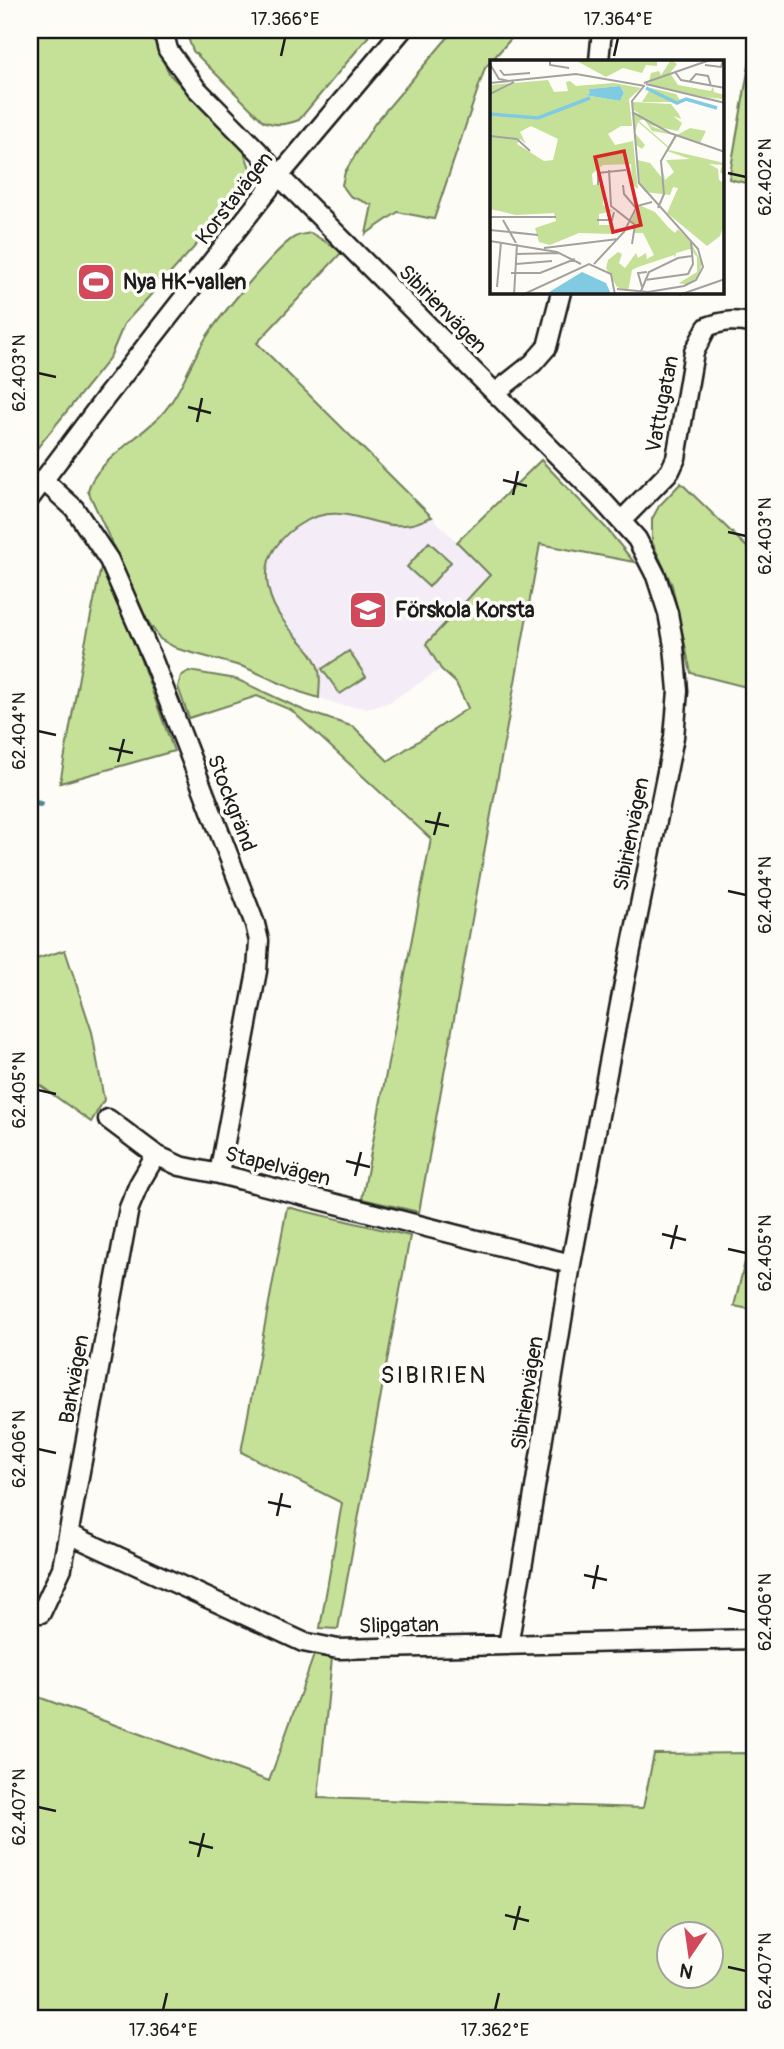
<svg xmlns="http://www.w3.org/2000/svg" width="784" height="2049" font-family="Pangolin,sans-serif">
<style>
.built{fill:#f4edf8}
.green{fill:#c5e198;stroke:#707e5a;stroke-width:2;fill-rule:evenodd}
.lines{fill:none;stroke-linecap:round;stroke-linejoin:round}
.stream{stroke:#598593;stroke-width:6}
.street-casing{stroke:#1c1c1c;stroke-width:23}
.street{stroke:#fdfcf7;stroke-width:18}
.ticks{fill:none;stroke:#1c1c1c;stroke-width:2.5}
.labels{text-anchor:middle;stroke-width:7;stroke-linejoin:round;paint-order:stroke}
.street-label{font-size:21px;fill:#1c1c1c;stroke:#fdfcf7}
.poi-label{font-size:21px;font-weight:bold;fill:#1c1c1c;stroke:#fdfcf7;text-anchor:start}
.quarter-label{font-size:24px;letter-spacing:2px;fill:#1c1c1c;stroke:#fdfcf7}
.inset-river{fill:none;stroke:#81cbe2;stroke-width:3.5}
.inset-road{fill:none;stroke:#a3a29f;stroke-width:2}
.view{fill:#d62828;fill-opacity:0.15;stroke:#d62828;stroke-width:3.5}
.inset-edge{fill:none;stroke:#1c1c1c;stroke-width:3.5}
.neatline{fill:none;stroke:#1c1c1c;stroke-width:2.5}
.ticks-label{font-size:18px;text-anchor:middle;fill:#1c1c1c}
</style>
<rect width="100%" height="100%" fill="#fdfcf7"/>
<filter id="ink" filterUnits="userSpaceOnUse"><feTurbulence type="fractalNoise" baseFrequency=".0143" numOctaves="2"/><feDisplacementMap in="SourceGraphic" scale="14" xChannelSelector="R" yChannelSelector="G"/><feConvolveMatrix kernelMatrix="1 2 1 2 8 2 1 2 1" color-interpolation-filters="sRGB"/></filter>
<g filter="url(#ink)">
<path class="built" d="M335,512L411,525L432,517L490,575L427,644L441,669L388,703L367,708L340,705L319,698L320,672L314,658L283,621L272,599L266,581L269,562L274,549L290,530L311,518Z"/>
<path class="green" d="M30,30H154L156,47L170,75L242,146L251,171L241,196L124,324L111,355L105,364L30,457Z
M185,30H369L368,37L299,120C285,125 277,126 263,121L193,51Z
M454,30H527L517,32L485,68L434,219L398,212L366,234L372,205L350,196L342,185L345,172L375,123Z
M754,37V185L729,179Z
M311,233L342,252L257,343L432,517C425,519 418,523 412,524C370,532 346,498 302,523C291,529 282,538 275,548C259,572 269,603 285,623C296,638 315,652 319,671C321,679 319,690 319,698L300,692L244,667L178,649L160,639L147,620L88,491C93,464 142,436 161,415C180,395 189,365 204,341C215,322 277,246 295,237C300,234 306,234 311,233Z
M541,460L606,528L634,562L540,544L419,1212L362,1199L431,839L291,710L257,696L189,718L178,687L181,676L189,671L236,679L305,711L354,727L388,761L468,708L456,683L441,669L426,644L490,575L457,542Z
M681,483L754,554V689L691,673L672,585L652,542V519L659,506Z
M429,542L451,562L429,587L407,567Z
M101,567L136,647L174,751L60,783L83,654Z
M349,651L366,677L340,694L322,669Z
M65,950L92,1032L104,1100L91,1122L30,1078V961Z
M287,1207L410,1236L338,1629L320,1628L342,1503L241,1452Z
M754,1226V1310L734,1306Z
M314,1655L332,1658L318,1798L643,1808L654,1754L754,1753V2019H30V1694L269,1781ZM668,1934H710V1976H668Z"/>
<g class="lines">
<path class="stream" d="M30,802L40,804"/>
<defs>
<path id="street" d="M163,30L168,50L196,88L260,153L279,176L600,498L637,539L656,576L668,613L674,646L678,691L674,737L621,999L571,1264L524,1556L508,1645
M599,61L602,30
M495,393L533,363L547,347L561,292
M43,480L74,508L109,560L152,658L255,924L259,941L257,971L219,1174
M30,498L106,397L279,176L402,30
M621,521L670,471L676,458L694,352L707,327C724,320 736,320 754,324
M108,1119L156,1155L180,1166L219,1174L571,1264
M69,1534L303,1642L338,1649L754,1639
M41,1613L62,1568L129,1208L139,1184L156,1155"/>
</defs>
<use href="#street" class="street-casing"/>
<use href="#street" class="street"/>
</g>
</g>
<path class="ticks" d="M281,56L285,38M614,56L618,38M728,173L746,177M38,373L56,377M188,407L211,413M197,422L202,398M503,480L527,486M513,495L518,471M728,532L746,536M38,731L56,735M109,748L133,753M118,762L124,739M425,821L449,826M434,835L440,812M728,891L746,895M38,1090L56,1094M346,1161L370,1167M355,1176L361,1152M662,1234L686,1240M671,1249L677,1225M728,1249L746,1253M38,1449L56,1453M268,1502L291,1507M277,1516L282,1493M584,1575L607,1580M593,1589L598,1565M728,1608L746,1612M38,1807L56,1811M189,1842L213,1848M198,1857L204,1833M505,1915L529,1921M514,1930L520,1906M728,1967L746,1971M163,2010L167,1993M495,2010L499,1993"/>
<defs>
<symbol id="stadium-square" viewBox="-11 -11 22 22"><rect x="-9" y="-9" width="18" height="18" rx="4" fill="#d1495b" stroke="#fdfcf7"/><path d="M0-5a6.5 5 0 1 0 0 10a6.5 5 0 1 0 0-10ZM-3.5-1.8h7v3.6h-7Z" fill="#fff"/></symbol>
<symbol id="school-square" viewBox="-11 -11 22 22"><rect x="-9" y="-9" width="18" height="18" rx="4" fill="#d1495b" stroke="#fdfcf7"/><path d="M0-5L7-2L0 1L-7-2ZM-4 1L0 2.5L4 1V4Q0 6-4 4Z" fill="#fff"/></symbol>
</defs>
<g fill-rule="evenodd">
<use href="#stadium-square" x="74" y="260" width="44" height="44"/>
<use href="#school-square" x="346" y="588" width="44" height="44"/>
</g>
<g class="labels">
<g class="street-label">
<text transform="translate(234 198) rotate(-52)" y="7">Korstavägen</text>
<text transform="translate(443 309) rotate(45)" y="7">Sibirienvägen</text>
<text transform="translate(662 404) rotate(-79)" y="7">Vattugatan</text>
<text transform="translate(232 803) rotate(69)" y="7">Stockgränd</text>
<text transform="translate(631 834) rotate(-79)" y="7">Sibirienvägen</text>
<text transform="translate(278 1166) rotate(14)" y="7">Stapelvägen</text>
<text transform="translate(74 1379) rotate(-80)" y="7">Barkvägen</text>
<text transform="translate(527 1393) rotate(-81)" y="7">Sibirienvägen</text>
<text transform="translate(399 1625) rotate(-1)" y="7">Slipgatan</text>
</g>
<g class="poi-label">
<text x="123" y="289">Nya HK-vallen</text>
<text x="395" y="617">Förskola Korsta</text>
</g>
<g class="quarter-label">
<text x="434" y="1383">SIBIRIEN</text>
</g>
</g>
<g transform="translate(490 60)">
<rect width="234" height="234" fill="#fdfcf7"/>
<path d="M85,0H167V6L156,5L152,13L133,8L116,17ZM181,0L187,4L180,13L188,25L221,31L223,26L224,32L234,35L232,39L219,37L234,41L158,25L161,13L169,11L171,15ZM58,20L64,32L78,31L76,22L80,21L86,26L124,23L151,28L139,39L142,66H131L118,74L125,85L143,81L148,129L142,125L141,104L113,105L102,114L103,125L113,124V145L123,151L109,154V165H123L124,174L89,173L60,185L49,182L45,168L66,161L64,153L26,155L0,149V25ZM130,26L134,33L130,41L95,35H100V29ZM41,66L68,79L63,100L54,101L27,84L30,79L36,84L30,72ZM161,28L186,34L190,40L197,39L193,42H152ZM143,42L181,44L189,54L191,59L183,56L192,63L188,71L158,65L185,75L162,71L154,59L149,61L179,87L185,76L200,68L216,71L210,83L187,76L179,90L234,103V115L230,112L232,105L219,104L228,109L229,120L234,123L235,163L230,176L217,186L177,153L188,128L183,127L180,135L155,132L150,124L147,100L160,103L173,119L170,101L178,88L148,62L145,73L155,85L152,89L145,84L143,53L150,54L143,50ZM177,91L200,99L176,100L184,112L175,120L171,101ZM149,145L165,152L178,167L185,173L188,169L200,181L212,203L208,217L197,225L189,223L207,212V197L200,189L186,193L185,198L184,195L148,207L142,210L138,231L127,227L116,208L118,200L128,192L132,194L129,203L135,208L146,193L148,198L156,193L157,199L164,195L153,173H143L146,168L141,161Z" fill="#c5e198" fill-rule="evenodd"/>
<path d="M130,26L134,33L130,41L95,35L100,34L99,29ZM92,212L116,223L121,234H56Z" fill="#81cbe2"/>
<path class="inset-river" d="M156,28L187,43L196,39L227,48M0,54L48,58L100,38"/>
<path class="inset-road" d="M60,0V5L79,8M0,4L9,19L19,21M215,5L231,7L233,0M10,10L14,15L40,13M185,12L191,20L235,28M200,21L206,14L218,16L221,26M0,23L86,14L155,26M154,23L220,0M156,24L235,43M0,34L24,22M142,52L180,73L235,92M0,76L27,79L40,91M119,110L121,146L145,165L142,184M108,125V113L136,110M133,125L134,134L146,148M168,148L174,134L171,101L186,75M0,157H66M13,160L26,183M107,160H122L124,152M0,170L48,175M0,181L67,192L91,204M54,188L128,179M26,194L69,193M26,204L62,201M104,204L134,172L147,146L162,142M21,213H50L85,199M155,220L198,214L203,204L201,182M7,227L11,182M152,227L148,213L157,212M127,229L158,232L194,226L206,220L213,207L208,189L149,123L142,41L154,26M151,231L159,212L188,198L202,196M24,235L27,184M32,235L99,204L121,214L125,235M189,235L235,219"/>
<path class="view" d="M134,91L151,165L123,172L105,97Z"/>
<rect width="234" height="234" class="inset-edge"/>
</g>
<rect width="784" height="2049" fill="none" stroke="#fdfcf7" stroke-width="77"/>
<g transform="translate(690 1955) rotate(193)"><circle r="33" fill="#fdfcf7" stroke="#a3a29f" stroke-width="2"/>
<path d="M0-5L12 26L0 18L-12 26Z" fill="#d1495b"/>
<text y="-10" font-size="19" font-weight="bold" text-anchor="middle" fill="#1c1c1c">N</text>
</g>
<rect x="38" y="38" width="708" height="1972" class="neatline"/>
<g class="ticks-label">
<text x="285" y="25">17.366°E</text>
<text x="618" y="25">17.364°E</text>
<text transform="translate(765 177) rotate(-90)" y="6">62.402°N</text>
<text transform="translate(19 373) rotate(-90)" y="6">62.403°N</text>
<text transform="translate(765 536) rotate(-90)" y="6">62.403°N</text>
<text transform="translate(19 731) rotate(-90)" y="6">62.404°N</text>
<text transform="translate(765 895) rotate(-90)" y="6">62.404°N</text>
<text transform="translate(19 1090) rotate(-90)" y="6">62.405°N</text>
<text transform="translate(765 1253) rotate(-90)" y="6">62.405°N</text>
<text transform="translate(19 1449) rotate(-90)" y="6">62.406°N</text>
<text transform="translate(765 1612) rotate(-90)" y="6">62.406°N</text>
<text transform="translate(19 1807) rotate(-90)" y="6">62.407°N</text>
<text transform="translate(765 1971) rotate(-90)" y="6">62.407°N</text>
<text x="163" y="2036">17.364°E</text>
<text x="495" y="2036">17.362°E</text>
</g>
</svg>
